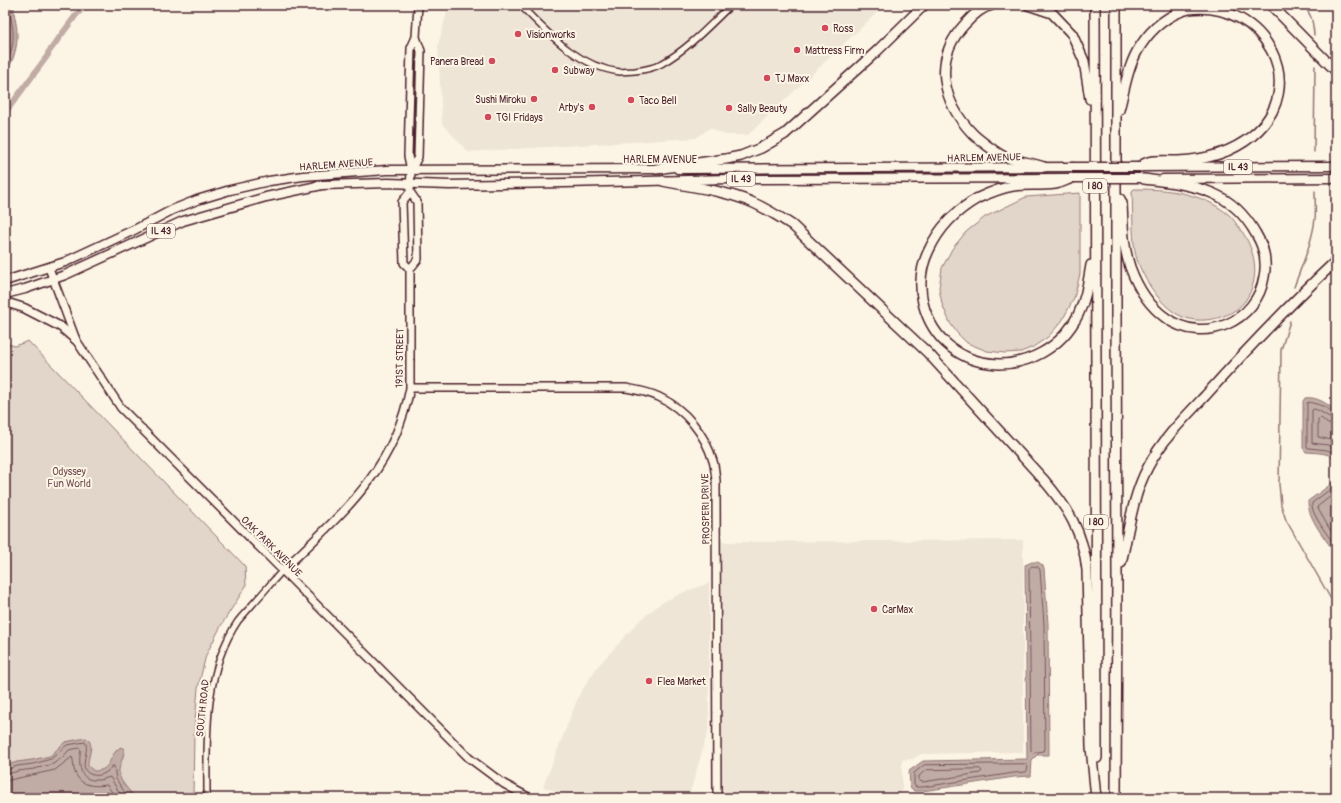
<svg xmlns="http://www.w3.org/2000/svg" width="1341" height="803" font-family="Pangolin,sans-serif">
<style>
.built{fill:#eee5d7}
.green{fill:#e2d5ca;stroke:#967a7a}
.water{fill:#c0aca5;stroke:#917474}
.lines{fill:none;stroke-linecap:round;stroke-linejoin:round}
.shore{stroke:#79575c;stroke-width:1}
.stream{stroke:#917474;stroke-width:1.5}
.canal{stroke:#c0aca5;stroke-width:6}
.street-casing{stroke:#4a1f2b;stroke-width:8}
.secondary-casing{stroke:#4a1f2b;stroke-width:10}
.primary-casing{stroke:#4a1f2b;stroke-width:11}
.highway-casing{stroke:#4a1f2b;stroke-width:12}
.street{stroke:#fcf5e5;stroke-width:5}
.secondary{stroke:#fcf5e5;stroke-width:7}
.primary{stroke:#fcf5e5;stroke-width:8}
.highway{stroke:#fcf5e5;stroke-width:9}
.primary-bridge-casing{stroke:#4a1f2b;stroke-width:11;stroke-linecap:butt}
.primary-bridge{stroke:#fcf5e5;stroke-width:8}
.poi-dot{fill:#d1495b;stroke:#fcf5e5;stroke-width:1.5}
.labels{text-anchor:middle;stroke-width:4;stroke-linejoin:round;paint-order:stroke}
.shield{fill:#fcf5e5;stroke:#7f5f63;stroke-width:1}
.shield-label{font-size:9px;font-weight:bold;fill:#4a1f2b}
.poi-label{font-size:10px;fill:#4a1f2b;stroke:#fcf5e5;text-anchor:start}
.street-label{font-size:10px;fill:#4a1f2b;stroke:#fcf5e5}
.park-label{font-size:10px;fill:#704c53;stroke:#fcf5e5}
</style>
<rect width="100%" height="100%" fill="#fcf5e5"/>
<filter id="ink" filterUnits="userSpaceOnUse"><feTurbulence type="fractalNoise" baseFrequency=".025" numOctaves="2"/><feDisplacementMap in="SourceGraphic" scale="8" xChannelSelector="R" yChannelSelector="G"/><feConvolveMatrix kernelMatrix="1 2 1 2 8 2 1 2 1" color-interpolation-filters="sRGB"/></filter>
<g filter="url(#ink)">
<path class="built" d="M452,5L505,6L885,5L748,135H725L710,128L696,138L468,152L442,124L438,45L447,12Z
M1023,540V752L921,754L913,759L902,760V798H722V542Z
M709,583V728L690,793L687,798H577L543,787L579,695L597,667L640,620L661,603L684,592Z"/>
<path class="green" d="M1134,189C1155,189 1176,190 1196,197C1207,200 1219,207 1228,214C1232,217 1235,222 1238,226C1255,247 1262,277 1245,301C1236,313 1220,319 1205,320C1193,321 1181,318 1171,310C1155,298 1139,271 1135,252C1132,232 1133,211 1132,191Z
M1080,193V274L1074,298L1062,321L1048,337L1033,347L1021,352L1005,353L987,351L967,343L957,333L950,323L942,304L939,288L942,268L952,249L966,232L985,217L1026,197Z
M28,341L245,566L246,586L222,624L206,655L198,688L194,733L193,798H5V343L15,346Z"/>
<path class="water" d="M5,5H14C13,14 17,23 17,33C18,46 13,63 5,74Z
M1305,398C1316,396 1329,404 1336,412V460C1329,452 1316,453 1306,452L1303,448V401Z
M1336,479V553C1326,541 1307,517 1308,501L1334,482Z
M1032,562C1038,562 1041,562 1044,568L1048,624L1049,755H1037L1032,760L1031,776L1014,777L923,791H914L910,787L909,771L923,761L1027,759L1025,565Z
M86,738C96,744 87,757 88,766L94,771C113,771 108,754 121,747L124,749C125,757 118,765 119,774C121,784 130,790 135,798H5V766L17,762L32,760L50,756L65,742Z"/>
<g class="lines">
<path class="shore" d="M5,66C12,53 15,39 12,24C11,17 9,12 10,5
M1336,414C1331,414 1332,412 1328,409C1323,405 1315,404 1309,402L1307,403V447L1309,448L1327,450L1336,454
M1336,419C1328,419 1323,411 1314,409L1312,410V443L1328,445L1336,448
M1336,425L1328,424L1321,418L1318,419V437L1336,441
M1336,485L1312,503C1310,513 1330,538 1336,547
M1336,492L1317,507L1329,528L1336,538
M1032,566L1038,567L1040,570L1044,624L1045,749L1043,751L1033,753L1031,751L1029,569Z
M1026,764L1028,766L1027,771L1026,772L1014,773L923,787H916L914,785V773L924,765Z
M980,769L982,771L980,773L923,782L919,781V776L926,770Z
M5,770L17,766L33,764L51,759L67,745L85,742C91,750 75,771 93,775C97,776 102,775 105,773C108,771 110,769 112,766H114L116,779L123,790L130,798
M5,775L18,771L34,769L53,764L63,757L69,750L79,748L81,750C78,764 79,782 98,780C102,780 106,778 110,777L119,792L124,798
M5,781L55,770L72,757C74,761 73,765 74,769C78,786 93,787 107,785L116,798"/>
<path class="stream" d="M1303,5C1312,15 1313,22 1314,35
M1314,152L1315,66
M1294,287C1302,265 1312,243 1315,219C1316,210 1315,200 1315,191
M1290,321L1281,350L1279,484L1281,505L1286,520L1336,608"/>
<path class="canal" d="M5,113L48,55V53L76,15L86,5"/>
<defs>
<path id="street" d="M520,5C548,33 578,67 620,72C624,72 630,71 635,71C643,70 654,68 661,64C688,49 709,26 731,5
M207,798C207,738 203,673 238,621C242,616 248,610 252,605C262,594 272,582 282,571"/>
<path id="secondary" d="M411,170L418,157L421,51L416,37L418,5
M49,268L76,340L121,408L469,758L504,784L530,798
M410,269L404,263L402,202L410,192L411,170L408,156L411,48L416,37
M410,388H626C637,390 649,392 659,397C685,409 705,434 713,461C715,467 715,474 716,480L717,798
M282,571C341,514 394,472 410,388V269L418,259L417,202L410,192"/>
<path id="primary" d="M1140,167L1336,166
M678,169L1072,167
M1163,179L1336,178
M5,281L65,262L136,229L172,210L197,200L230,190L269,181L303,176L387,170L662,169
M5,294L25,289L65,275L183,221L266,197L322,185L388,183L450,185L565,183L729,179L1069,178
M5,302L24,308L61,327L76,340"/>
<path id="highway" d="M992,5C982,7 972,16 965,24C932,59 942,102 973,134C978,139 999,155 1005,157C1018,161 1031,163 1044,167
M1028,5L1052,13L1072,34L1084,61L1090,99
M1095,5L1097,758
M1116,5V313L1117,578L1116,798
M1271,5L1336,71
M1119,110C1125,88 1128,64 1141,45C1152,28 1169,14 1189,9C1265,0 1312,87 1252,136C1231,153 1204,160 1178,161C1170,161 1155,160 1148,162C1145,163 1142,165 1140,167
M656,169L726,159L741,156L761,148L785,134L877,51L924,5
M1072,178C1066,180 1061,183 1055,184C1041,186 1026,184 1013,186C1001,188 989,193 978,198C957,210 939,228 929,250C921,266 919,285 923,303C943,381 1043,383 1078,315C1086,299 1088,282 1091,265
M663,181C691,187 722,190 749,201C764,207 778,216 792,225L928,353L1043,479C1067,507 1083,531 1087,570L1091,747L1096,798
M1120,199L1122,203C1123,224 1123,246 1130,267C1137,286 1149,306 1166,318C1203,345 1257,322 1264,277C1267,262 1264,247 1256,234C1246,216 1231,201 1212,193C1191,184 1167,182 1144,179
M1121,563C1129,530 1132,497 1148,467C1162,440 1184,418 1205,396C1247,349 1290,304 1336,261"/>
</defs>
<use href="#street" class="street-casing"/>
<use href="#secondary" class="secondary-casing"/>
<use href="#primary" class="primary-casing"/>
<use href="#highway" class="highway-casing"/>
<use href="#street" class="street"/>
<use href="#secondary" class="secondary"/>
<use href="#primary" class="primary"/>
<use href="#highway" class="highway"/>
<defs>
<path id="primary-bridge" d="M1072,167H1140
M1072,178H1140"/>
</defs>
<use href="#primary-bridge" class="primary-bridge-casing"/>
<use href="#primary-bridge" class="primary-bridge"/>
</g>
</g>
<g class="poi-dot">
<circle cx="825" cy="28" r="4"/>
<circle cx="518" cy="34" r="4"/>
<circle cx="797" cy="50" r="4"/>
<circle cx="492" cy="61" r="4"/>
<circle cx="555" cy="70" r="4"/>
<circle cx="767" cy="78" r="4"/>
<circle cx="534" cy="99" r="4"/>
<circle cx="631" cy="100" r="4"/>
<circle cx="592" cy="107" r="4"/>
<circle cx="729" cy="108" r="4"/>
<circle cx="488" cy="117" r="4"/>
<circle cx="874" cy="609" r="4"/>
<circle cx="649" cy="681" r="4"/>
</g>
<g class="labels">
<g class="shield">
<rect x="1224" y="160" width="28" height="14" rx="3"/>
<rect x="727" y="172" width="28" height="14" rx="3"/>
<rect x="1083" y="179" width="24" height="14" rx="3"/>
<rect x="147" y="224" width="28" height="14" rx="3"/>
<rect x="1084" y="515" width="24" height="14" rx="3"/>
</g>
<g class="shield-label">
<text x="1238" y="170">IL 43</text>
<text x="741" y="182">IL 43</text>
<text x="1095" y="189">I 80</text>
<text x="161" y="234">IL 43</text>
<text x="1096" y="525">I 80</text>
</g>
<g class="poi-label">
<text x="833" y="32">Ross</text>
<text x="526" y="38">Visionworks</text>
<text x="805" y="54">Mattress Firm</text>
<text x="484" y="65" text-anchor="end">Panera Bread</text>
<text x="563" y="74">Subway</text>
<text x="775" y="82">TJ Maxx</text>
<text x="526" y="103" text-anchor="end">Sushi Miroku</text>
<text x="639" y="104">Taco Bell</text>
<text x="584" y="111" text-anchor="end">Arby's</text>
<text x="737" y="112">Sally Beauty</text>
<text x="496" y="121">TGI Fridays</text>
<text x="882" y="613">CarMax</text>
<text x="657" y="685">Flea Market</text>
</g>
<g class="street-label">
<text transform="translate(984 157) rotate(-1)" y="4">HARLEM AVENUE</text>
<text x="660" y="163">HARLEM AVENUE</text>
<text transform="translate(336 164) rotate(-4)" y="4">HARLEM AVENUE</text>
<text transform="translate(399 358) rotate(-89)" y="4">191ST STREET</text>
<text transform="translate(705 509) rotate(-91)" y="4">PROSPERI DRIVE</text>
<text transform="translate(272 546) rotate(45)" y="4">OAK PARK AVENUE</text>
<text transform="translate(202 708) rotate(-84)" y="4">SOUTH ROAD</text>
</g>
<g class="park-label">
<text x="69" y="475">Odyssey<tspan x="69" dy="12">Fun World</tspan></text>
</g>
</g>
<rect width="1341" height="803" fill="none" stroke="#fcf5e5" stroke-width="20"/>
<rect x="10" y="10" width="1321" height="783" fill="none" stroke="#4a1f2b" stroke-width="1.5" filter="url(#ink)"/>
</svg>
